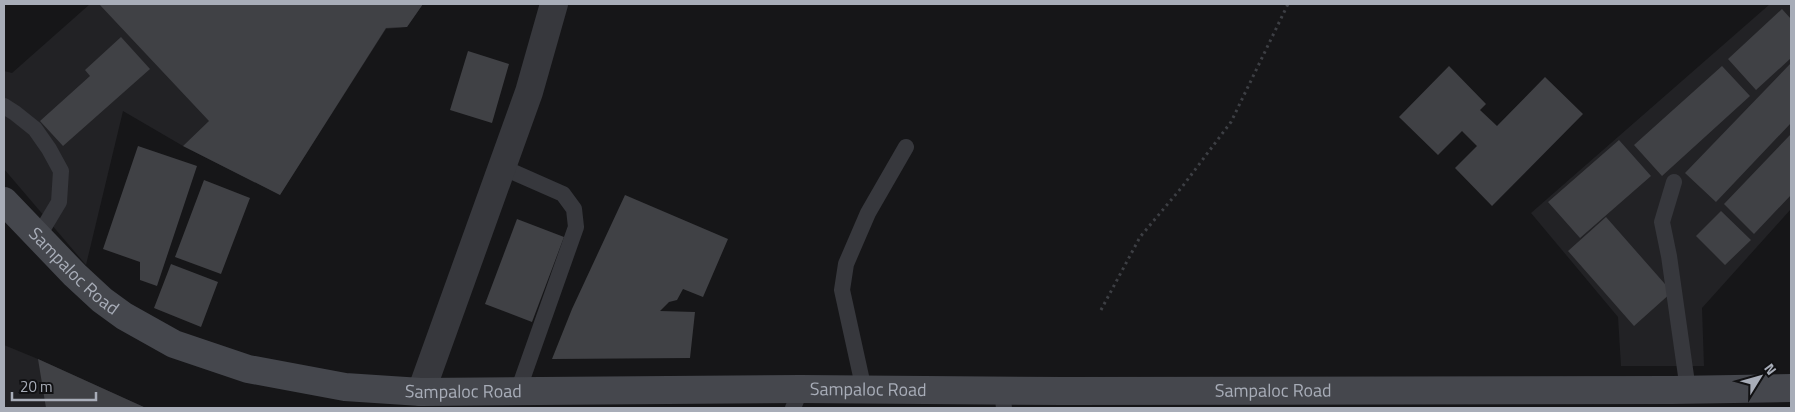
<svg xmlns="http://www.w3.org/2000/svg" width="1795" height="412" font-family="'Titillium Web',sans-serif">
<style>
.built{fill:#222225}
.building{fill:#404145}
.lines{fill:none;stroke-linecap:round;stroke-linejoin:round}
.path{stroke:#3d3f44;stroke-width:3;stroke-dasharray:2.5 4;stroke-linecap:butt}
.lane{stroke:#37383d;stroke-width:16}
.street{stroke:#37383d;stroke-width:28}
.secondary{stroke:#45474d;stroke-width:28}
.labels{text-anchor:middle;stroke-width:5;stroke-linejoin:round;paint-order:stroke}
.street-label{font-size:18px;fill:#a8adb8;stroke:#111113}
</style>
<rect width="100%" height="100%" fill="#161618"/>
<path class="built" d="M90,4H423L407,27L386,29L280,195L183,146L123,111L86,265L4,169V71L12,73Z
M1770,4H1791V209L1702,308L1704,366H1621L1618,317L1531,213Z
M4,345L38,359L146,408H4Z"/>
<path class="building" d="M99,4H423L407,27L386,28L280,195L183,146L209,121Z
M1782,9L1791,19V58L1756,90L1728,59Z
M121,37L150,69L63,146L40,121L90,76L85,70Z
M468,51L509,64L492,123L450,110Z
M1791,63V123L1716,202L1685,173Z
M1449,66L1486,104L1480,110L1497,126L1545,77L1583,114L1492,206L1455,168L1477,146L1462,131L1438,155L1399,117Z
M1722,66L1750,96L1662,176L1634,145Z
M1791,134V195L1754,234L1724,204Z
M1619,140L1651,176L1580,238L1548,202Z
M138,146L197,166L157,286L140,280V262L103,249Z
M204,180L250,198L221,274L175,257Z
M625,195L728,239L703,297L683,289L677,300L669,302L660,311L695,312L690,358L552,359L572,309Z
M1721,211L1751,240L1725,265L1696,236Z
M1606,217L1672,292L1634,326L1568,251Z
M517,219L564,237L532,322L485,304Z
M171,264L218,282L201,327L154,308Z
M38,359L146,408H46Z"/>
<g class="lines">
<path class="path" d="M1101,310L1140,237L1182,187L1231,122L1288,4"/>
<path class="lane" d="M4,106L15,113L35,129L49,149L61,171L59,202L38,237
M502,167L563,194L574,209L576,227L518,391
M1674,182L1662,222L1669,256L1688,390
M864,390L842,290L846,264L868,213L906,147
M1002,391L1004,408
M793,408L801,389"/>
<path class="street" d="M421,392L529,92L554,4"/>
<path class="secondary" id="s1" d="M4,201L75,275L102,300L124,316L174,344L248,369L345,387L421,392L801,389L1063,391L1673,390L1791,388"/>
</g>
<g class="labels">
<g class="street-label">
<text dy="6" stroke="none"><textPath href="#s1" startOffset="99">Sampaloc Road</textPath></text>
<text dy="6" stroke="none"><textPath href="#s1" startOffset="519">Sampaloc Road</textPath></text>
<text dy="6" stroke="none"><textPath href="#s1" startOffset="924">Sampaloc Road</textPath></text>
<text dy="6" stroke="none"><textPath href="#s1" startOffset="1329">Sampaloc Road</textPath></text>
</g>
</g>
<rect width="1795" height="412" fill="none" stroke="#a8adb8" stroke-width="10"/>
<g transform="translate(1760 377) rotate(53)" stroke="#111113" stroke-width="4" paint-order="stroke">
<path d="M0-4L9 19L0 12L-9 19Z" fill="#a8adb8"/>
<text y="-8" font-size="14" font-weight="bold" text-anchor="middle" fill="#a8adb8">N</text>
</g>
<path d="M12 392v8h84v-8" fill="none" stroke="#a8adb8" stroke-width="2.5"/>
<text x="20" y="392" font-size="15" fill="#a8adb8" stroke="#111113" stroke-width="4" paint-order="stroke">20 m</text>
</svg>
